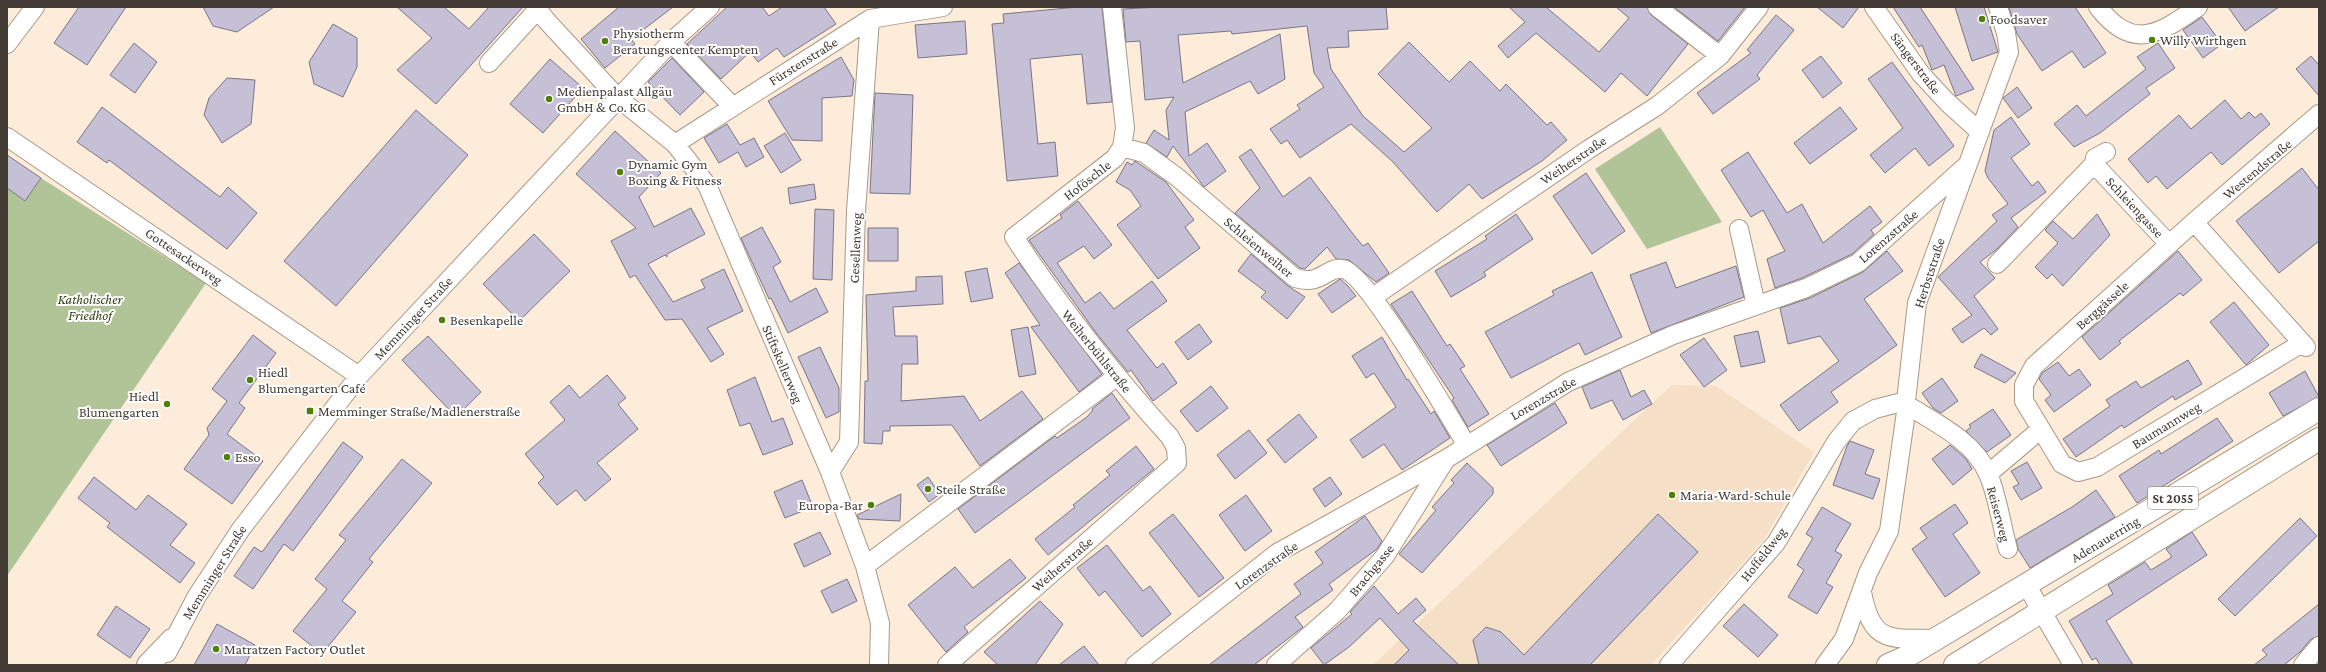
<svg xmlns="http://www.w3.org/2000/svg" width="2326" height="672" font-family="'Crimson Pro',serif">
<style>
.built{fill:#f5dfc7}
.green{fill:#b0c498}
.building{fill:#c5c0d5;stroke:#7a7588}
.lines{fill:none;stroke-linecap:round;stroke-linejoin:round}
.minor-casing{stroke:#a89988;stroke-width:20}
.major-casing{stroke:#a89988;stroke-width:24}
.minor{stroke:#fff;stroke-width:18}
.major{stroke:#fff;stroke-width:22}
.poi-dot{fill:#507f0a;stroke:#fff;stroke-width:1.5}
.labels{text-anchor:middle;stroke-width:4;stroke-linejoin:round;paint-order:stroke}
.shield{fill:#fff;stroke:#7b7671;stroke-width:1}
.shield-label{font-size:13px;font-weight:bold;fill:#423c34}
.poi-label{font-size:14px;fill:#423c34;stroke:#fff;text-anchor:start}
.street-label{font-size:14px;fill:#423c34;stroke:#fff}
.park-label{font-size:14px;font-style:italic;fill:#304212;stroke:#fff}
</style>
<rect width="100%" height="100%" fill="#fcecd9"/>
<path class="built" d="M1672,385L1716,386L1814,452L1765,538L1651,665H1373Z"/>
<path class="green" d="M1660,127L1722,222L1647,249L1595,169Z
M7,155L41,178L206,283L7,576Z"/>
<path class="building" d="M79,7H126L87,65L54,43Z
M203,7H274L237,32L213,26Z
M397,7H444L469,29L489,7H523L436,104L397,70L432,38Z
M619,7H673L631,39L635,44L605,68L581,39Z
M727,7H762L769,16L782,7H824L836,24L784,57L777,48L758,62L750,52L721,79L687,44Z
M1078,7H1102L1112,102L1087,104L1082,54L1030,59L1038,144L1055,142L1058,176L1007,181L992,24L1004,23L1003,14Z
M1160,7H1386L1388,29L1348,31L1349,47L1327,48L1331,69L1363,116L1404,152L1432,128L1378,74L1409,42L1449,82L1470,61L1500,91L1506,84L1547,125L1551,122L1567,140L1542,161L1482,199L1469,184L1437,212L1393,162L1351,124L1300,158L1287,140L1281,144L1270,129L1300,109L1297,105L1324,87L1314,73L1307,26L1232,34L1231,31L1178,35L1183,83L1280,34L1285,79L1258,94L1250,81L1185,112L1189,156L1207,143L1226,171L1204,187L1173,146L1167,157L1146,143L1154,130L1169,140L1166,110L1174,97L1145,100L1140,41L1126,42L1123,9Z
M1509,7H1546L1599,52L1629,18L1616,7H1647L1651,15L1688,44L1647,96L1621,73L1605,92L1536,33L1508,58L1498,46L1525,22Z
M1674,7H1745L1718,41Z
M1817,7H1859L1843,28Z
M1893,7H1920L1974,89L1956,96L1944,65L1932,70L1922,45L1919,47Z
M1955,7H1984L1998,52L1972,61Z
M2009,7H2075L2106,53L2084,68L2072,51L2042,71L2017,34Z
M2228,7H2279L2245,31Z
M1776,15L1794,30L1757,75L1760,79L1713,114L1697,93L1751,53L1747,50Z
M2202,17L2222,44L2203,58L2183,30Z
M965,21L967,54L918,58L915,25Z
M333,24L357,38V67L343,97L314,84L309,62Z
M134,43L157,62L135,93L110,75Z
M2158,43L2175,68L2146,88L2150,94L2100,133L2074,147L2054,124L2077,105L2086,116L2146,69L2137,57Z
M1821,56L1842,83L1823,98L1802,70Z
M2311,56L2319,65V96L2296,69Z
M841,57L854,80L852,96L822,98V141L792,140L768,101Z
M672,58L704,92L680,115L648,82Z
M550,59L583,88L543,133L510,104Z
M1892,62L1954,146L1929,166L1915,148L1885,173L1870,155L1903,128L1868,79Z
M227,78L255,80L251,124L222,143L204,115L209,98Z
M2017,87L2032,108L2018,118L2003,98Z
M875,93L913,95L910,194L870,193Z
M2225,100L2241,119L2249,112L2255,118L2261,113L2270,124L2222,165L2211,152L2167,189L2156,176L2148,183L2128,159L2179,115L2191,129Z
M102,107L220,197L228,187L257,213L227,249L109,160L107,163L77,142Z
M1840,107L1857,129L1810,164L1794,143Z
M416,110L468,155L336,306L284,261Z
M2011,117L2030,144L2011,158L2032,186L2038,181L2046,192L2011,218L2018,227L1997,249L1980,262L1995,278L1974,296L1998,329L1991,335L1984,328L1962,343L1952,329L1972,315L1938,277L1997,221L1992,215L2008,204L1988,178L1985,171L1994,130Z
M727,124L740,145L754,138L764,157L746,167L738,152L719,163L704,138Z
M615,131L661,173L639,197L654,227L691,208L705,234L667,254V257L665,255L648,264L673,302L705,288L701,280L724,269L743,311L707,328L724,354L711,362L682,319L665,320L635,275L630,278L611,241L636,228L576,174Z
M785,133L801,160L781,173L764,146Z
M1251,149L1283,197L1310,177L1353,234L1363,246L1368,243L1389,273L1376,282L1349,260L1336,259L1327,247L1305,269L1300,268L1235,213L1260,188L1239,157Z
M1748,152L1787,213L1802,204L1823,243L1870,206L1882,222L1871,230L1874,234L1852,254L1802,278L1775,288L1767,259L1785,251L1763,210L1751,217L1721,170Z
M7,155L41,178L25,201L7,188Z
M1135,161L1166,182L1194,220L1185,227L1200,248L1158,279L1117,225L1141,206L1130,190L1116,182L1127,162L1132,165Z
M2302,168L2319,190V241L2279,273L2236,221Z
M1586,173L1625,231L1592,254L1553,196Z
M814,184L816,199L790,204L788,188Z
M1078,201L1112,245L1094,259L1084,246L1057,263L1085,303L1100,292L1114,309L1152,281L1167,301L1127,330L1157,368L1163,363L1177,383L1153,401L1131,370L1128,372L1097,334L1029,240L1062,218L1060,215Z
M815,209L834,210L832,280L813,279Z
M1516,214L1533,239L1484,272L1486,276L1451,297L1435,271L1487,239L1485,236Z
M2097,214L2110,235L2063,286L2052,274L2047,279L2035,267L2058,243L2045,230L2053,221L2073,239Z
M762,227L781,262L773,267L790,302L816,288L828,312L788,333L771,298L769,299L741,238Z
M868,228H898V261H868Z
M534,234L570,271L519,321L483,284Z
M1887,251L1903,271L1864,299L1897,345L1831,392L1838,402L1799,431L1780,405L1839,361L1820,336L1788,344L1780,308L1810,298L1863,272Z
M2178,251L2202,280L2183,296L2180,293L2119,341L2121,343L2100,360L2082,337Z
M1251,254L1288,286L1305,297L1287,319L1261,297L1266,292L1238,271Z
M1666,262L1676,288L1736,266L1744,297L1651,333L1630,275Z
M1019,263L1102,374L1079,392L1031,327L1040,325L1005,273Z
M987,268L993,298L971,302L965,272Z
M1592,272L1622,337L1585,355L1579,343L1511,378L1485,332L1554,295L1552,291Z
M942,276L943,304L893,307L895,336H917L918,364H902L901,401L964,396L980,421L1022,391L1043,419L980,466L952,425L890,426V431H883L882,444L864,443L865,381H868L866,295L916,291V277Z
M1340,279L1347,285L1356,296L1332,313L1318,294Z
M1412,291L1447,346L1450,344L1465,366L1460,369L1489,414L1468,427L1452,400L1454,398L1391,304Z
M2234,302L2269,345L2246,365L2210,322Z
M1199,324L1212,342L1188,360L1175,342Z
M1028,327L1036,374L1019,377L1011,330Z
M1758,331L1765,362L1741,367L1734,336Z
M253,335L276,353L239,403L245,408L227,434L263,461L232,504L184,469L209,435L207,428L227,401L212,389Z
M428,336L481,392L456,417L402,360Z
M1382,337L1407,380L1408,379L1431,414L1434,411L1450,438L1402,470L1384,444L1363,458L1350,440L1396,407L1374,373L1366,378L1352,356Z
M1704,338L1727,370L1704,387L1680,355Z
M820,347L839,388V412L826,418L798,357Z
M1981,354L2016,373L2005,383L1974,367Z
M2188,360L2202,384L2175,400L2173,396L2124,428L2122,425L2076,457L2063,439L2110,406L2106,400L2136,381L2141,388Z
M2058,362L2069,376L2079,369L2091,385L2054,412L2045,400L2051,395L2039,379L2042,373Z
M1620,370L1631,397L1644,390L1652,404L1623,420L1612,400L1591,409L1582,387Z
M2305,371L2319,397L2283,416L2269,393Z
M607,375L626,398L618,404L638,429L597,463L611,479L585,501L576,490L557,505L538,483L544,477L525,454L565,420L550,402L569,385L580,398Z
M755,377L772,422L783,418L793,444L763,455L750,423L740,426L727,390Z
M1942,378L1958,401L1941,413L1933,408L1922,393Z
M1211,386L1228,408L1197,432L1180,411Z
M1112,393L1130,418L975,533L958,509L1055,436L1057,438L1087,417L1093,410L1092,409Z
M1555,403L1567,423L1501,466L1487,445Z
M1993,409L2011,435L1987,452L1966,431L1971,427L1969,425Z
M1299,414L1317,437L1285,463L1267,440Z
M2217,418L2233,441L2137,503L2119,476L2159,450L2161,454Z
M1249,430L1267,453L1235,479L1217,455Z
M1850,441L1874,450L1865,474L1880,479L1873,499L1833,485L1847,446Z
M343,442L363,457L293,551L284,544L253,589L234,576L254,547L262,552Z
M1950,445L1966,459L1972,469L1953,485L1932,459Z
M1136,446L1154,469L1048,555L1035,539L1075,507L1073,505L1110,475L1106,471Z
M402,459L432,483L369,559L373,562L342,601L356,612L322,654L293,631L327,589L315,579L346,540L339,535Z
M2027,462L2042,488L2021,500L2013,487L2019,484L2011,471Z
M1467,463L1493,488V494L1422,573L1399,554L1436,510L1432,507L1454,483L1451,480Z
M94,477L136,510L148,495L187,524L170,545L195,563L180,583L107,527L110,523L78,498Z
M928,477L940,494L929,502L917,485Z
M1330,477L1342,494L1325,507L1313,489Z
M802,480L813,507L785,518L774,492Z
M2096,490L2115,517L2030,568L2018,549L2016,540L2072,507Z
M901,494L900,521L859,519L857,515Z
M1246,495L1272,531L1245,551L1219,515Z
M1955,504L1968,523L1953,534L1980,573L1945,597L1912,549L1927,538L1920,528Z
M1822,507L1851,524L1835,551L1842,555L1826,583L1833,587L1817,614L1788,597L1804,570L1797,565L1813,538L1806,534Z
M1173,514L1224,578L1199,597L1149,533Z
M1658,514L1698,552L1590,665H1479L1473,640L1486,627L1501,632L1524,655Z
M1365,516L1382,541L1377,549L1329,584L1333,590L1295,617L1303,627L1254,665H1209L1301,594L1294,584L1323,563L1315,552Z
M2300,518L2317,536L2235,616L2218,599Z
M820,532L831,554L804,567L794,544Z
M2192,532L2207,555L2106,621L2133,665H2100L2096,658L2092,660L2069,621L2113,594L2108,585L2137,567L2145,562L2151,570L2172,557L2166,549Z
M1107,545L1143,591L1150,586L1171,614L1142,637L1105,591L1099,596L1077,568Z
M1010,559L1026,578L964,627L968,632L946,652L908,605L955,567L973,588Z
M847,579L857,601L832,613L821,591Z
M1374,586L1398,614L1416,598L1426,610L1413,621L1459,665H1394L1409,650L1380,618L1349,647L1324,665L1311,648L1352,614L1350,612Z
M1040,601L1063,624L1035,665H998L984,652Z
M1744,604L1778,635L1758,657L1723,626Z
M2319,604V636L2311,639L2300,652L2284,665H2254L2267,655L2262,650Z
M116,606L150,629L130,658L97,635Z
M217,624L255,645L245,665H194Z
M1084,646L1099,665H1059Z"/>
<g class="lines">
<defs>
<path id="minor" d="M536,7L546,20L618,98L675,144L707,185L830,472L865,566L880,623L879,665
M1657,7L1720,56
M1874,7L1921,74L1947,102L1980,132
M2098,7C2133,52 2159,34 2198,7
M671,42L732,106
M7,44L35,7
M489,63L538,9
M7,137L359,376
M675,144L870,19L943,7
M1122,147L1144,153L1177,177L1295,278C1323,286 1326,266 1343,269C1367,274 1449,416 1466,444
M2106,152L2095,158L2094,164L2169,244
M2194,222L2306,347
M1739,229L1756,305
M1997,264L2094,164
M1373,297L1589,149L1657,106L1720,56L1759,7
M2302,343L2097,467L2078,472L2062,464L2024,401V385L2034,366L2194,222L2319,114
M1907,405C1936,423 1974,441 1988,474C1997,493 2002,528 2008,549
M830,472L849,442L856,211L870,19
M1988,474L2040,430
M865,566L1116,377
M2027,586L2073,665
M1862,592C1872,645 1890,638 1937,639
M167,653L197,596L241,529L359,376L671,42L710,7
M947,665L1177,463L1176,448L1170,437C1113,374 1061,308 1014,237L1115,158L1122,147L1125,128L1112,7
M1135,665L1277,553L1446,459L1568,382L1673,335L1806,288L1858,263L1966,166
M1276,665L1337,611L1385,556L1446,459
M1669,665L1776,543L1836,442L1853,421L1875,409L1906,401
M1825,665L1844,639L1868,573L1889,531L1907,405L1906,401L1917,303L2009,52L2006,33L1998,7
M2303,665L2319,646"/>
<path id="major" d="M148,665L172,640
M1888,665L1904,658L2319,409
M1955,665L2319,439"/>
</defs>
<use href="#minor" class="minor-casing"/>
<use href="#major" class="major-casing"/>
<use href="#minor" class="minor"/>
<use href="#major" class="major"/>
</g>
<g class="poi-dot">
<circle cx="1982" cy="19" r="4"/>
<circle cx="2152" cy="40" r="4"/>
<circle cx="605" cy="41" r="4"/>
<circle cx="549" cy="99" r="4"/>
<circle cx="620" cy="172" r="4"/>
<circle cx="442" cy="320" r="4"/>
<circle cx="250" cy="380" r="4"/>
<circle cx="167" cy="404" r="4"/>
<rect x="306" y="407" width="8" height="8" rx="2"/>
<circle cx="227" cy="457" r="4"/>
<circle cx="928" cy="489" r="4"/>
<circle cx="1672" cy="495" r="4"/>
<circle cx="871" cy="505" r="4"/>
<circle cx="216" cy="649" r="4"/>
</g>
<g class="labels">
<rect class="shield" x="2148" y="487" width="50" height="22" rx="3"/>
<g class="shield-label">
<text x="2173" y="503">St 2055</text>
</g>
<g class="poi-label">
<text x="1990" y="24">Foodsaver</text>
<text x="613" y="38">Physiotherm<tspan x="613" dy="16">Beratungscenter Kempten</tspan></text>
<text x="2160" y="45">Willy Wirthgen</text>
<text x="557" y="96">Medienpalast Allgäu<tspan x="557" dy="16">GmbH &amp; Co. KG</tspan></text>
<text x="628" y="169">Dynamic Gym<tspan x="628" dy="16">Boxing &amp; Fitness</tspan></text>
<text x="450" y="325">Besenkapelle</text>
<text x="258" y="377">Hiedl<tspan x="258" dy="16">Blumengarten Café</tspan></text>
<text x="159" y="401" text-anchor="end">Hiedl<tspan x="159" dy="16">Blumengarten</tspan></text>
<text x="318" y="416">Memminger Straße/Madlenerstraße</text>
<text x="235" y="462">Esso</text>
<text x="936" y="494">Steile Straße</text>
<text x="1680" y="500">Maria-Ward-Schule</text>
<text x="863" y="510" text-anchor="end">Europa-Bar</text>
<text x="224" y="654">Matratzen Factory Outlet</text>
</g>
<g class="street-label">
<text transform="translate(803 61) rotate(-32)" y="5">Fürstenstraße</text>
<text transform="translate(1916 63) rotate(53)" y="5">Sängerstraße</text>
<text transform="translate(1573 160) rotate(-34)" y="5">Weiherstraße</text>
<text transform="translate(2257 169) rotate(-40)" y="5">Westendstraße</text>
<text transform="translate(1087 180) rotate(-38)" y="5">Hoföschle</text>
<text transform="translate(2135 207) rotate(47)" y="5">Schleiengasse</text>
<text transform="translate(1888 236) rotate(-41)" y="5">Lorenzstraße</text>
<text transform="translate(1259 247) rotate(40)" y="5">Schleienweiher</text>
<text transform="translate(855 248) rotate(-88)" y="5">Gesellenweg</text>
<text transform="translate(184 256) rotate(34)" y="5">Gottesackerweg</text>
<text transform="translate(1929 273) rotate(-72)" y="5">Herbststraße</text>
<text transform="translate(2102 305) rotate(-42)" y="5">Berggässele</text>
<text transform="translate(413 318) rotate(-47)" y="5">Memminger Straße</text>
<text transform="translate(1097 351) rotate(51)" y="5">Weiherbühlstraße</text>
<text transform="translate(783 364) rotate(67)" y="5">Stiftskellerweg</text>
<text transform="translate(1543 398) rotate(-30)" y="5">Lorenzstraße</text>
<text transform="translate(2166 425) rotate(-31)" y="5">Baumannweg</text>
<text transform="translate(1999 514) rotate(75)" y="5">Reiserweg</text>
<text transform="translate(2105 539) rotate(-31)" y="5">Adenauerring</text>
<text transform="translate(1763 554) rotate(-52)" y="5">Hoffeldweg</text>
<text transform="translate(1062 564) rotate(-41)" y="5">Weiherstraße</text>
<text transform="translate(1266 565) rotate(-35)" y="5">Lorenzstraße</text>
<text transform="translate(1371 570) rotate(-51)" y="5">Brachgasse</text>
<text transform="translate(214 572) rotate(-58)" y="5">Memminger Straße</text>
</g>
<g class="park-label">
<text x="90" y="304">Katholischer<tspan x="90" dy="16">Friedhof</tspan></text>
</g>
</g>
<rect width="2326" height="672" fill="none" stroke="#423c34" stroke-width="16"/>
</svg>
